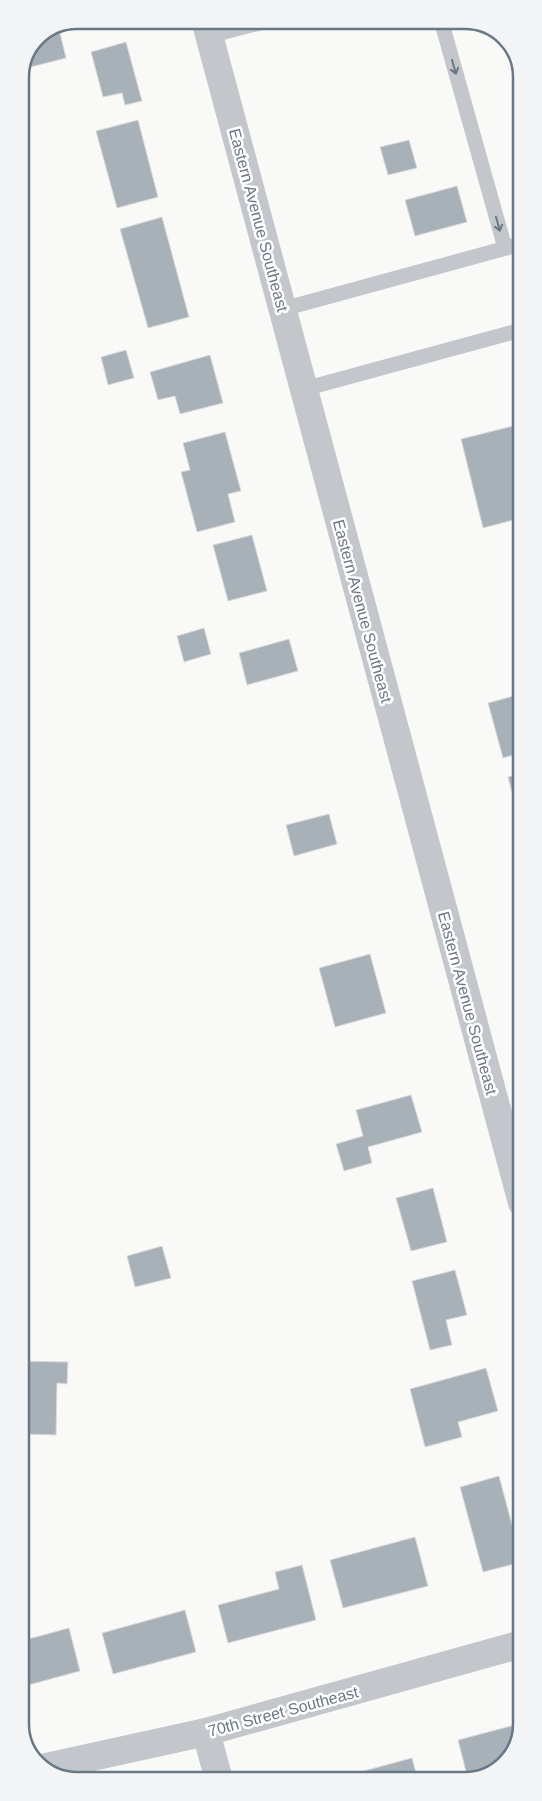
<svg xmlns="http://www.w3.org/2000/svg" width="542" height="1801" font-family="Helvetica,sans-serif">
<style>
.building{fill:#a9b1b8;stroke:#dbdbd9}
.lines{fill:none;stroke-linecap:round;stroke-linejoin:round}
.service{stroke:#c3c6ca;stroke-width:15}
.minor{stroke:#c3c6ca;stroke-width:28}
.tertiary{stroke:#c3c6ca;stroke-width:28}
.oneway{stroke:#697887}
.labels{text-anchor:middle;stroke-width:5;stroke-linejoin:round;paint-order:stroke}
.street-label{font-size:16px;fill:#697887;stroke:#fff}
.rim{fill:none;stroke:#697887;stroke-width:2.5}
</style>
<rect width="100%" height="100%" fill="#f9f9f7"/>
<path class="building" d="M60,33L66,58L23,69L36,40Z
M126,42L142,101L125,105L122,93L103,97L91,52Z
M138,120L158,197L117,208L96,131Z
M409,140L417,168L388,175L380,147Z
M457,186L467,222L415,236L405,200Z
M162,217L189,317L148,328L120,229Z
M126,350L134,378L108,385L101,357Z
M210,355L223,403L180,414L175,396L158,400L150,372Z
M521,424V518L483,528L461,439Z
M225,432L241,491L228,494L235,522L197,532L181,472L190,470L183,443Z
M252,535L267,591L228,601L213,545Z
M204,628L211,654L184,662L177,636Z
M289,639L298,671L247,685L239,653Z
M521,694V753L503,758L488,703Z
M521,773V826L508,777Z
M329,814L337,844L294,856L286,825Z
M370,954L386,1013L335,1027L319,968Z
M411,1095L422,1132L368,1147L372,1163L344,1171L336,1144L363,1136L356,1110Z
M433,1188L447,1242L411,1251L396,1198Z
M162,1246L171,1278L135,1287L127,1256Z
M455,1270L467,1315L446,1320L452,1345L430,1350L412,1281Z
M21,1361L68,1362L67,1384L57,1383L56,1435L21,1434Z
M486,1368L498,1411L458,1422L462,1437L425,1447L410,1389Z
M499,1476L522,1562L483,1572L460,1487Z
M415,1537L428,1586L343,1608L330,1560Z
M302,1565L316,1620L228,1643L218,1605L279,1589L275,1572Z
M185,1610L196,1652L113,1674L102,1633Z
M69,1628L80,1671L21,1687V1641Z
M522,1723L508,1761L486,1774L468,1779L458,1740Z
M412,1758L418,1780H330Z"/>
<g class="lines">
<path class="service" d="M441,20L505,248
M209,36L271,20
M283,309L521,244
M304,389L521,330"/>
<path class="minor" d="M206,1732L219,1780
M42,1768L206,1732L522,1644"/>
<path class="tertiary" d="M205,20L522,1203"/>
</g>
<defs><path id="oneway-shaft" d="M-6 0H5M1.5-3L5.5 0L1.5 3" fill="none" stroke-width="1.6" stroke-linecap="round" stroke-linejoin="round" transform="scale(1.25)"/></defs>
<g class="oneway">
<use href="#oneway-shaft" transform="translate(454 67) rotate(74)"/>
<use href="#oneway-shaft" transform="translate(498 224) rotate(74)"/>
</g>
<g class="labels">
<g class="street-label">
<text transform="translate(259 220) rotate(75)" y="6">Eastern Avenue Southeast</text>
<text transform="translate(363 611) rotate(75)" y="6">Eastern Avenue Southeast</text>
<text transform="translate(468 1003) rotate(75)" y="6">Eastern Avenue Southeast</text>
<text transform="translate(283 1711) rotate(-15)" y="6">70th Street Southeast</text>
</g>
</g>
<path d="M0 0H542V1801H0ZM77 29H465A48 48 0 0 1 513 77V1724A48 48 0 0 1 465 1772H77A48 48 0 0 1 29 1724V77A48 48 0 0 1 77 29Z" fill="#f3f4f5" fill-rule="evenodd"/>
<path class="rim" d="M77 29H465A48 48 0 0 1 513 77V1724A48 48 0 0 1 465 1772H77A48 48 0 0 1 29 1724V77A48 48 0 0 1 77 29Z"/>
</svg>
